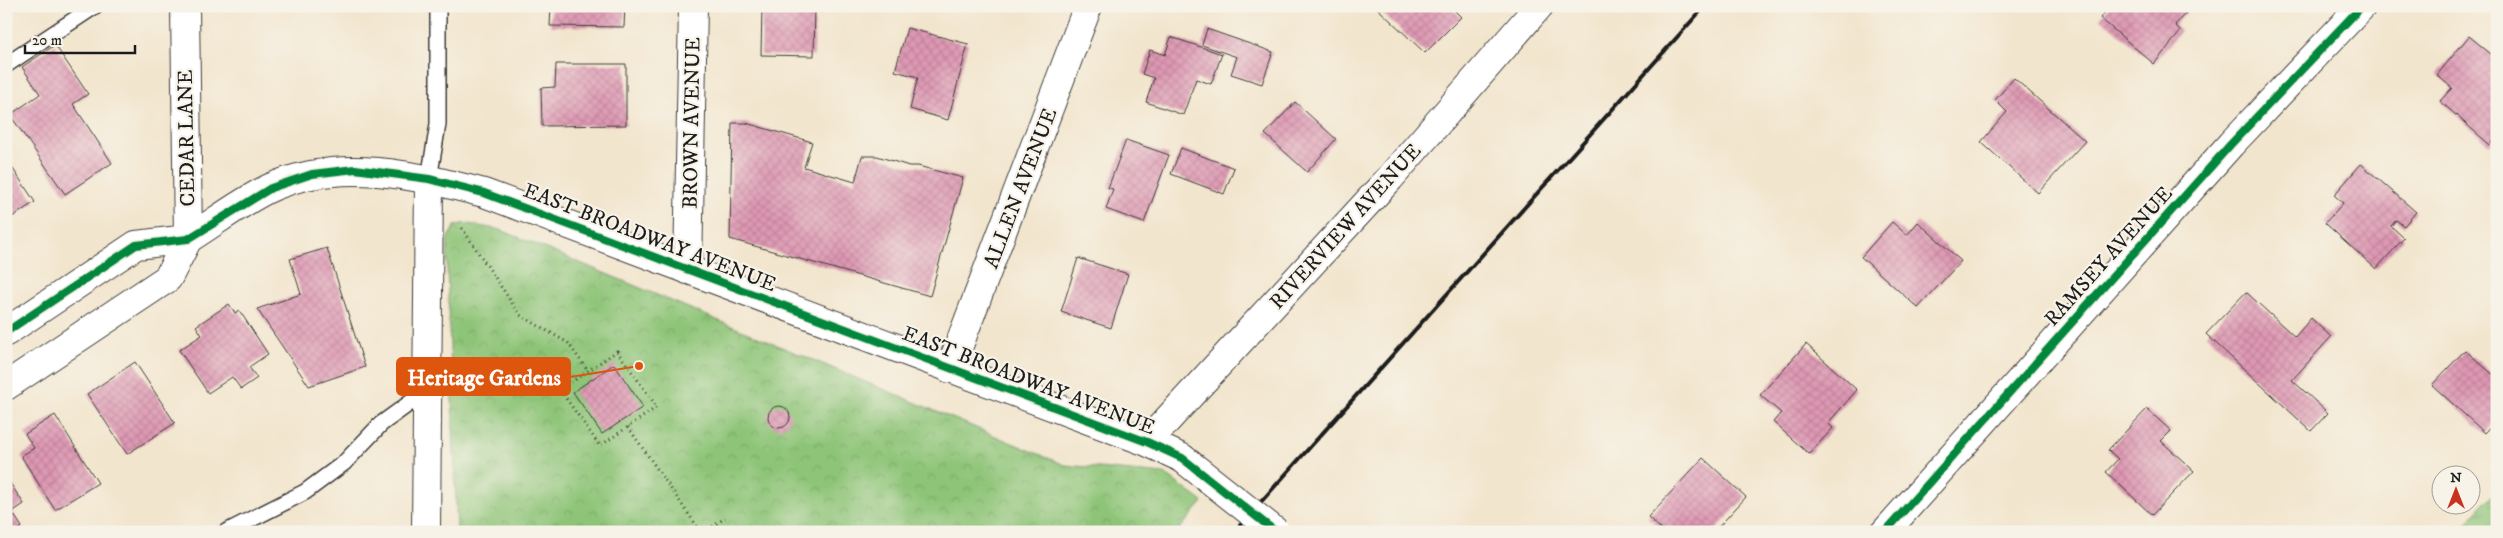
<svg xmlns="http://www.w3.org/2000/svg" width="2503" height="538" font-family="'IM FELL DW Pica',serif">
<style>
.wetland{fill:url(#wetland-marsh);stroke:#54704a}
.park{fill:url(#park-crowns);stroke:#54704a}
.building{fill:url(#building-cross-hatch)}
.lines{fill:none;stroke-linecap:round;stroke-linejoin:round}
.lane-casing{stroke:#3c3a37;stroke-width:18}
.street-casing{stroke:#3c3a37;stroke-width:30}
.secondary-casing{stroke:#3c3a37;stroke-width:30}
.path{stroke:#3c3a37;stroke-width:3;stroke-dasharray:1 4;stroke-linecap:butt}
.lane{stroke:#fff;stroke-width:15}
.street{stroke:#fff;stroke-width:28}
.secondary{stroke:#fff;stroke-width:28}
.rail{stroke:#1c1c1c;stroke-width:4}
.street-bridge-casing{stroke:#3c3a37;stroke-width:30;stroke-linecap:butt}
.street-bridge{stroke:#fff;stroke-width:28}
.cycleway-casing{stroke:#f7f3e8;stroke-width:11}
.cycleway{stroke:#00873e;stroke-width:8}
.labels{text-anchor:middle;stroke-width:4.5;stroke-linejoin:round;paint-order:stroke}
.street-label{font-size:21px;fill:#1c1c1c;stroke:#f7f3e8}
.leader{fill:none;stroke:#de560d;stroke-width:2}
.callout-dot{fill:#de560d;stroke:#f7f3e8;stroke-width:2}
.callout{fill:#de560d;stroke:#de560d;stroke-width:2}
.callout-label{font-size:22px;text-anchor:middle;font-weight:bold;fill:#fff}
</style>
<defs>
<pattern id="wetland-marsh" width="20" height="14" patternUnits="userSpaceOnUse" patternTransform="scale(1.25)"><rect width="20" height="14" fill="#8dc477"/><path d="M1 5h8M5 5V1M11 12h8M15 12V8" fill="none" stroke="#79a866"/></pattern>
<pattern id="park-crowns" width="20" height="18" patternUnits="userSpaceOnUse" patternTransform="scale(1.25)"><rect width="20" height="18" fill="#8dc477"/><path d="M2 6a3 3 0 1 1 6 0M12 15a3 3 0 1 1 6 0" fill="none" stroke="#79a866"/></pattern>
<pattern id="building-cross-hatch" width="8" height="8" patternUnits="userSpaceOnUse" patternTransform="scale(1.25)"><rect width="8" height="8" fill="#de98b3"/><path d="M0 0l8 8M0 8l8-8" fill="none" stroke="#be8299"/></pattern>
</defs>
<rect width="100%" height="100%" fill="#f7f3e8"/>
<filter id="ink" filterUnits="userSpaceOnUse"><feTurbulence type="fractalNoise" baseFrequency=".02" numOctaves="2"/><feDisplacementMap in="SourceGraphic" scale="10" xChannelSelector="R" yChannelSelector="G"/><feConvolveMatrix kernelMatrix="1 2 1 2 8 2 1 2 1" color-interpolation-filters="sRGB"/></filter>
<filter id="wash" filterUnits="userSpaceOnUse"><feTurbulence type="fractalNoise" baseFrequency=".0096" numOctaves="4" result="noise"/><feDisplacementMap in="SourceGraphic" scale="20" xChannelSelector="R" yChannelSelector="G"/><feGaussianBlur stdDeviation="1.12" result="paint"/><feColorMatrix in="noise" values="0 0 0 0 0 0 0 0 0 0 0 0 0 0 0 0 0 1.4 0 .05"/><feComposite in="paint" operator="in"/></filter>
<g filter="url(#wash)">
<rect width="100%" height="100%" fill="#f2e5cd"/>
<path class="wetland" d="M2497,489V532H2458Z"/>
<path class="park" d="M464,223L501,230L1065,465L1165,474L1203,502L1177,532H457L447,267L448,237L455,226Z"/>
<g id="blocks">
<path class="building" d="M551,6H625L624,27L550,26Z
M762,6H815L814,56L761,55Z
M1375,6H1450L1461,17L1425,53Z
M2110,6H2188L2190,8L2175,25L2181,31L2154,64L2100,18Z
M907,28L968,44L948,120L910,109L918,77L895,71Z
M1207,29L1273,52L1262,84L1231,74L1237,57L1202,45Z
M2469,36L2497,59V137L2490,145L2440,101L2452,88L2437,75Z
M1171,37L1222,54L1211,84L1196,79L1183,115L1146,102L1154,78L1142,74L1150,50L1165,55Z
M55,45L88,94L73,104L112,163L65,194L10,115L40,94L22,67Z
M556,64H626V125L542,126L541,88L555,87Z
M2014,78L2085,141L2038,193L1981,142L2007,112L1995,100Z
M1295,102L1336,139L1307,172L1265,134Z
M732,123H746L812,142L804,167L855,182L862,156H877L909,166H918L963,178L930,296L730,239Z
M1126,140L1169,155L1144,223L1106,209L1113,189L1108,188Z
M1181,148L1234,168L1224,194L1171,174Z
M2361,164L2416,212L2404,226L2396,220L2391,226L2404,238L2376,269L2325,223L2343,203L2334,195Z
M11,166L35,202L6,221V169Z
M1892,222L1907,235L1918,222L1961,261L1918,308L1861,257Z
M327,248L365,367L309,386L257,309L301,294L290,259Z
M1078,258L1128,274L1111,328L1061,312Z
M2246,292L2295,337L2311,318L2331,337L2292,380L2328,413L2311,431L2206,334Z
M229,304L235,313L239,310L268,354L249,367L257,378L241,389L232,377L208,393L179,350L202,335L196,326Z
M1806,344L1857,390L1828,423L1833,428L1809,454L1773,422L1781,413L1760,395Z
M2465,350L2497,378V420L2485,433L2432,385Z
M135,362L175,423L127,454L87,394Z
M614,364L643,407L602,434L573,392Z
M768 417a11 11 0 1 1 22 0a11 11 0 1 1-22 0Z
M2147,409L2171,431L2161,441L2194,471L2152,515L2106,472L2118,459L2108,450Z
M55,415L98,483L55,510L21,456L34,448L25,434Z
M1703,458L1746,497L1714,532H1664L1648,517Z
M6,477L24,504L12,512L22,527L15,532H6Z"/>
</g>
</g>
<g filter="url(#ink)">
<use href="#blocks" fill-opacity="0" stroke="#3c3a37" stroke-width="1"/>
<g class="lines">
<defs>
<path id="lane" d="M6,65L95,6
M429,179L438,124V6
M226,532L305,492L344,463L381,424L425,392"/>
<path id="street" d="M188,239C214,223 245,199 272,187C341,157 414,175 484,193L1147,442L1182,458
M688,270L693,6
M950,369L1088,6
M1147,442L1390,178L1539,6
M426,532L429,179
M1885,532L2231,144L2362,6"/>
<path id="secondary" d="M6,332L136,245L188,239
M6,386L168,278L188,239L185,6"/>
</defs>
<use href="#lane" class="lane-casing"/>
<use href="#street" class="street-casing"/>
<use href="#secondary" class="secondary-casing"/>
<path class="path" d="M462,228L520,315L568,343L588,371
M617,351L657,407L600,446L560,390Z
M628,427L701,532
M704,532L725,518"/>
<use href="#lane" class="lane"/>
<use href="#street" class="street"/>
<use href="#secondary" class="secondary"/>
<path class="rail" d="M1234,532L1705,6"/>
<defs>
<path id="street-bridge" d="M1182,458L1276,532"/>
</defs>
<use href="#street-bridge" class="street-bridge-casing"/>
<use href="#street-bridge" class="street-bridge"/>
<defs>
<path id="cycleway" d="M6,332L136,245L188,239L271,188L312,174L355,169L429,179L484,193L1147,442L1182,458L1276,532
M1885,532L2231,144L2362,6"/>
</defs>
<use href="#cycleway" class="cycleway-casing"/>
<use href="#cycleway" class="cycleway"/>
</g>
</g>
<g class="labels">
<g class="street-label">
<text transform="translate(691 123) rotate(-89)" y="7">BROWN AVENUE</text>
<text transform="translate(186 138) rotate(-91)" y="7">CEDAR LANE</text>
<text transform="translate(1020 188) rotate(-69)" y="7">ALLEN AVENUE</text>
<text transform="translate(1345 226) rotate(-48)" y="7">RIVERVIEW AVENUE</text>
<text transform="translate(650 237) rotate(21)" y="7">EAST BROADWAY AVENUE</text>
<text transform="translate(2108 256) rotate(-48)" y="7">RAMSEY AVENUE</text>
<text transform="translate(1029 380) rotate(21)" y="7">EAST BROADWAY AVENUE</text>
</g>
</g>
<path class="leader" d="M639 366L570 377"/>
<circle class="callout-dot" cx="639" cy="366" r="5"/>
<rect class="callout" x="397" y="358" width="173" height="37" rx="5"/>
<g class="callout-label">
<text x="484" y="385">Heritage Gardens</text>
</g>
<rect width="2503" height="538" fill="none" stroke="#f7f3e8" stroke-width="25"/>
<g transform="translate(2456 490)"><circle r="24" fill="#f7f3e8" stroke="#9f9d96"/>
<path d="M0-4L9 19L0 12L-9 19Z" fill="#c8321e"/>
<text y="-8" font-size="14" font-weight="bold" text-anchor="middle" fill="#1c1c1c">N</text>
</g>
<path d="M25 45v8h110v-8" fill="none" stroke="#1c1c1c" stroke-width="2.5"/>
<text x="32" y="45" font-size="15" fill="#1c1c1c" stroke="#f7f3e8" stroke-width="4" paint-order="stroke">20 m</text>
</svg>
